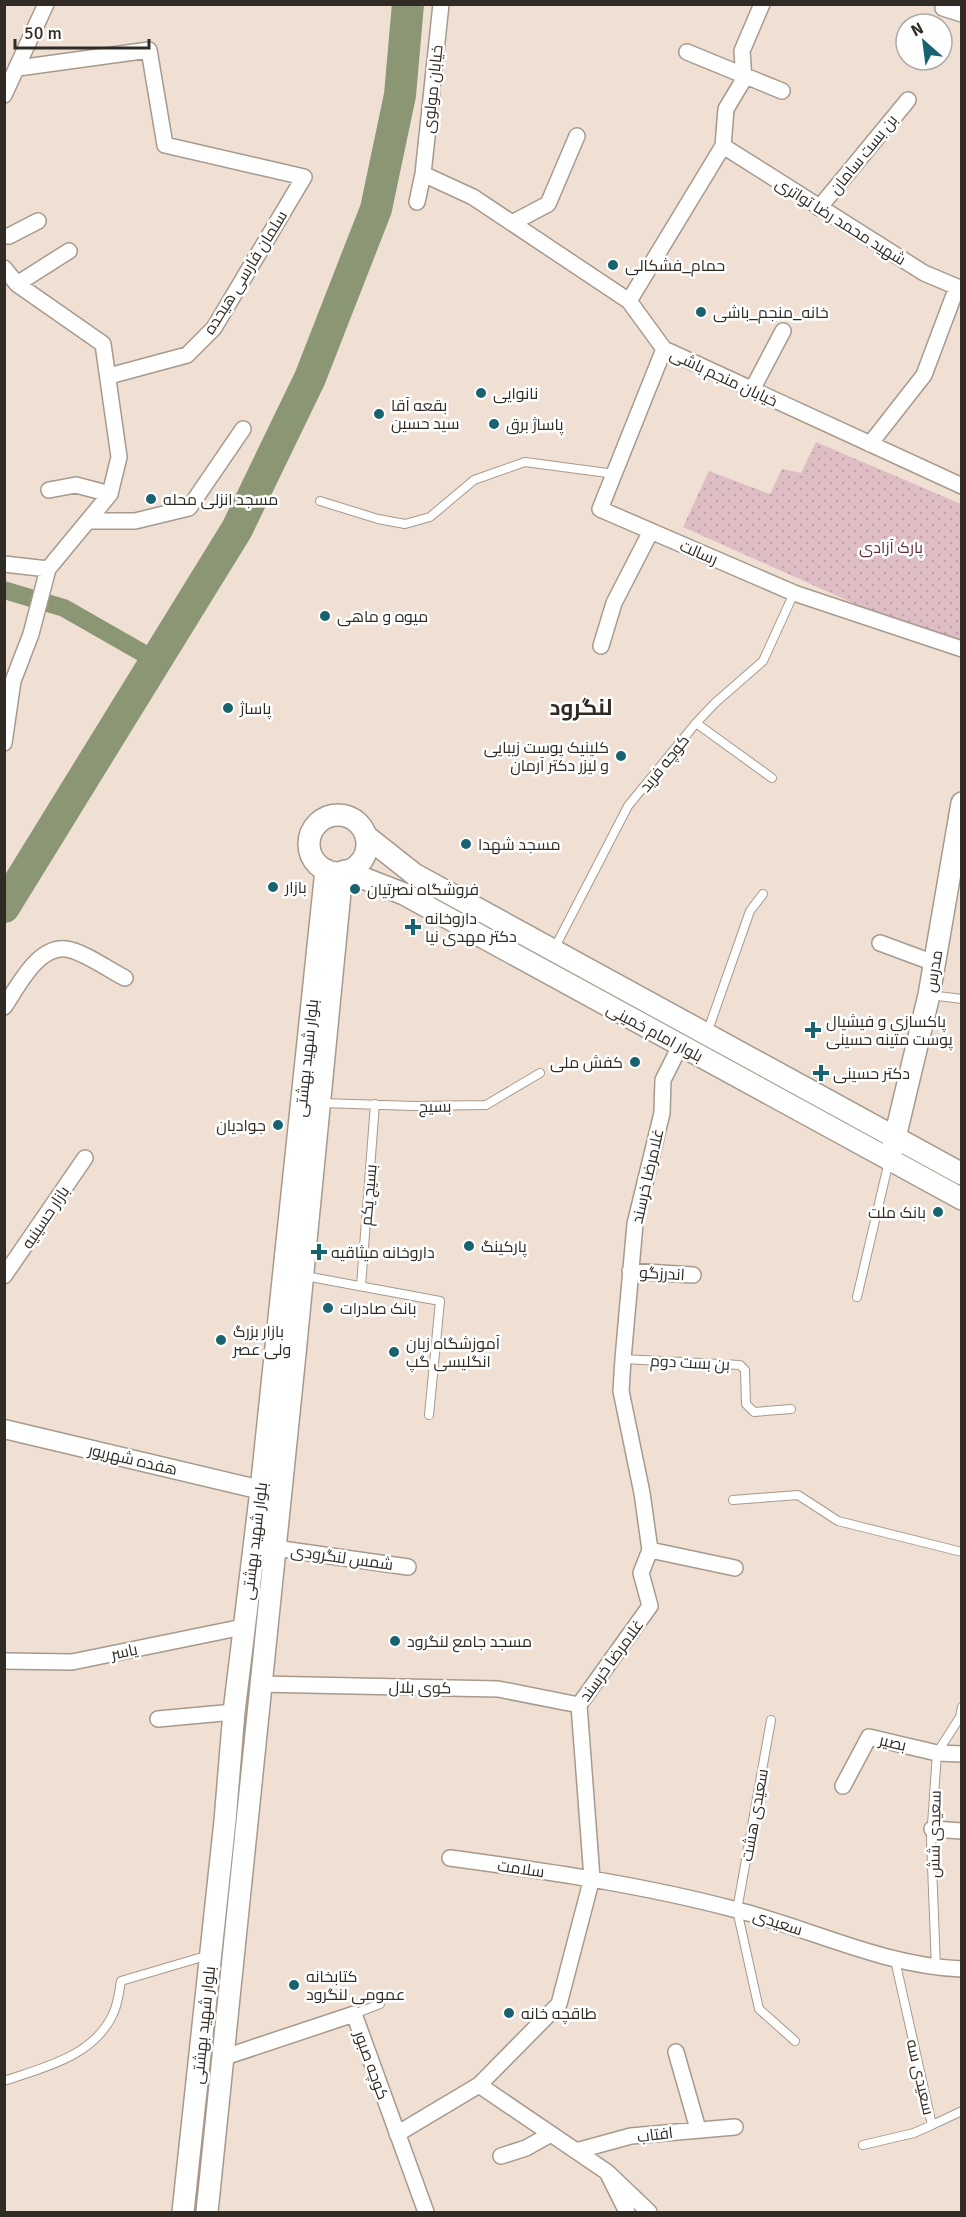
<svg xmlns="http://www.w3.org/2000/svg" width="966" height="2217" font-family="Signika,Cairo,sans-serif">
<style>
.park{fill:url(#park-dots)}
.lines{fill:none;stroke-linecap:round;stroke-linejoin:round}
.canal{stroke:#8a9674;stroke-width:18}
.river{stroke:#8a9674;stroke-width:32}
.service-casing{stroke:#a8998d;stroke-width:10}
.minor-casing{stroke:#a8998d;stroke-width:18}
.tertiary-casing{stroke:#a8998d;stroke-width:21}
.secondary-casing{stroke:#a8998d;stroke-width:24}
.service{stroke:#fff;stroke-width:8}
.minor{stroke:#fff;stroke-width:15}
.tertiary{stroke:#fff;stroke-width:18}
.secondary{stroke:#fff;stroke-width:21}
.poi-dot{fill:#196370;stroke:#fff;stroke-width:2}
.labels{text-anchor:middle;stroke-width:5;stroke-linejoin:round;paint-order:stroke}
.street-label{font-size:16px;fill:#312b26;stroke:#fff}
.poi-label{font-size:16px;fill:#312b26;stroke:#fff;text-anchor:start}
.park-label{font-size:16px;fill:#622c3b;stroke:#fff}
.district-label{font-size:22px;font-weight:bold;fill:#312b26;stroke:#fff}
</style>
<defs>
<pattern id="park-dots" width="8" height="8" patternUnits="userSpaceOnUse" patternTransform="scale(1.5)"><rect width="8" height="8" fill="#dfbdc4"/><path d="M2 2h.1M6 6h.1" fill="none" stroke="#c0a3a8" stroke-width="1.8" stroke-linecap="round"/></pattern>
</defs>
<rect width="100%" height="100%" fill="#efe0d3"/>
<path class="park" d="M816,442L961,504L962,632L958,650L683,527L709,471L770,494L782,469L801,473Z"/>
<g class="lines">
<path class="canal" d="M4,590L64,608L155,660"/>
<path class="river" d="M4,907L237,529L310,378L376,209L400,95L408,4"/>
<defs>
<path id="service" d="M320,501L378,519L405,524L430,517L474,480L525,462L615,474
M696,723L772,778
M554,949L628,806L696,723L715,703L763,661L794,593
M930,995L962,999
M707,1033L750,911L763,894
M322,1103L414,1106L486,1105L540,1073
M305,1276L440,1301L429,1415
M361,1286L375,1104
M857,1297L889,1161
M623,1359L740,1365L745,1370L746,1404L754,1412L791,1409
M733,1500L798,1495L838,1521L962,1552
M771,1720L737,1910L759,2009L795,2041
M936,1968L931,1839L937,1753L960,1717L962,1707
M354,2014L380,2004
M4,2081C45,2067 94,2056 113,2014C118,2004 119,1992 121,1981L209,1955
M932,2125L962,2111
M863,2145L914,2133L932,2125L895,1960"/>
<path id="minor" d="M943,8L962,14
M687,52L782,91
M18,68L149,50L165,145L304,177L214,328L187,355L109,376
M4,95L46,4
M723,146L924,273L962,289
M423,174L473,197L629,301L664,349L962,486
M417,202L423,174L441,4
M819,208L908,100
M512,223L548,204L577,136
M4,236H9L38,221
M4,268L17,284L103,344L119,457L110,494L48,569L31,634L13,681L4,743
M17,284L69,251
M629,301L723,146L726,109L744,79L742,51L762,4
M664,349L600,509L794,593L962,649
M752,390L783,331
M870,444L924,375L957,287
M49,490L76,485L110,494
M89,521H135L189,508L243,429
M4,564L48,569
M601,646L614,603L651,531
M880,943L934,963
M4,1007C18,987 37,946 66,949C83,951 109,970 125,978
M630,1271L693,1275
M4,1276L85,1158
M275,1548L408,1567
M650,1550L735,1568
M4,1661L72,1662L243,1627
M259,1684L498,1689L579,1705
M158,1719L234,1712
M843,1786L869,1737L937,1753L962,1754
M932,1829L962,1831
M450,1858C546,1871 643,1885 737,1910C812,1929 884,1966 962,1969
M676,2052L698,2129
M222,2058L354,2014L426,2212
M479,2085L607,2172
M397,2134L479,2085L559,2004L592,1878L579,1705L650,1606L641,1573L650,1550L642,1493L621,1391L623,1359L635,1224L662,1113L663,1080L680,1046
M576,2151L631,2136L735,2127
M501,2156L526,2148L551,2134
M627,2212L607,2172L649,2212"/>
<path id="tertiary" d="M4,1429L261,1490L272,1482"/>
<path id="secondary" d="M309 844a29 29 0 1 1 58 0a29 29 0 1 1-58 0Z
M366,836L414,874L962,1174
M345,871L404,894L962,1199
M892,1150L929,995L962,803
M183,2212L225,1821L234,1712L261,1490L326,870
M207,2212C251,1766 301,1319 342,872"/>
</defs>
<use href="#service" class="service-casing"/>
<use href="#minor" class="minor-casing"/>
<use href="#tertiary" class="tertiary-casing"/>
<use href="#secondary" class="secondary-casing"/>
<use href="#service" class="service"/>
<use href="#minor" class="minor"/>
<use href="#tertiary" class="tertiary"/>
<use href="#secondary" class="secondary"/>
</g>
<g class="poi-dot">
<circle cx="613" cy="265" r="6"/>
<circle cx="701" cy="312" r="6"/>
<circle cx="481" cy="393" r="6"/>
<circle cx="379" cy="414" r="6"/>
<circle cx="494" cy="424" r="6"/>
<circle cx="151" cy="499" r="6"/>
<circle cx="325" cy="616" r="6"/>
<circle cx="228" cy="708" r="6"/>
<circle cx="621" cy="756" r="6"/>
<circle cx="466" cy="844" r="6"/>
<circle cx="273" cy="887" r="6"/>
<circle cx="355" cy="889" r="6"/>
<path d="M410 918h6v6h6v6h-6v6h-6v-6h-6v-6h6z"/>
<path d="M810 1021h6v6h6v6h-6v6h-6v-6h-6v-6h6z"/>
<circle cx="635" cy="1062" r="6"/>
<path d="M818 1064h6v6h6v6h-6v6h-6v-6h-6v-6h6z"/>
<circle cx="278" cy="1125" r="6"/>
<circle cx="938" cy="1212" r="6"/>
<circle cx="469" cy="1246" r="6"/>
<path d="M316 1243h6v6h6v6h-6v6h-6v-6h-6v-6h6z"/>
<circle cx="328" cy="1308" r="6"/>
<circle cx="221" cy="1340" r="6"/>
<circle cx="394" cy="1352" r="6"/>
<circle cx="395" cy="1641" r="6"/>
<circle cx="294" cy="1985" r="6"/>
<circle cx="509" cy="2013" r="6"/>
</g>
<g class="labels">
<g class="street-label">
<text transform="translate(432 89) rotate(-84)" y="6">خیابان مولوی</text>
<text transform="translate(863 154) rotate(-51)" y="6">بن بست سامان</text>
<text transform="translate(841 221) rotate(32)" y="6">شهید محمد رضا تواتری</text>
<text transform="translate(245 272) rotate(-58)" y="6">سلمان فارسی هیحده</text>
<text transform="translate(724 377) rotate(25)" y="6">خیابان منجم باشی</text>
<text transform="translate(699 552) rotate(23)" y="6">رسالت</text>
<text transform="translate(664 763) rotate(-51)" y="6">کوچه فرید</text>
<text transform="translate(933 971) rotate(-80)" y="6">مدرس</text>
<text transform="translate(655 1032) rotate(28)" y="6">بلوار امام خمینی</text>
<text transform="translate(306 1058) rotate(-84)" y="6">بلوار شهید بهشتی</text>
<text transform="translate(435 1106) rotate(-1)" y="6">بسیج</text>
<text transform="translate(647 1176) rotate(-77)" y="6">غلامرضا خرسند</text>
<text transform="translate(368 1195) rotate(-85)" y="6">بسیج یکم</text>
<text transform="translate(45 1217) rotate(-56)" y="6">بازار حسینیه</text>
<text transform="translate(662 1273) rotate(3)" y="6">اندرزگو</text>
<text transform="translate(690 1362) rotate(3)" y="6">بن بست دوم</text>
<text transform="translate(133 1459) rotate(13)" y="6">هفده شهریور</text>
<text transform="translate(254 1541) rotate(-83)" y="6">بلوار شهید بهشتی</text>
<text transform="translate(342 1557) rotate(8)" y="6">شمس لنگرودی</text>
<text transform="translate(124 1651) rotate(-12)" y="6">یاسر</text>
<text transform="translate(611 1660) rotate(-54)" y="6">غلامرضا خرسند</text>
<text transform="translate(420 1687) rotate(1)" y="6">کوی بلال</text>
<text transform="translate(893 1742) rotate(13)" y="6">بصیر</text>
<text transform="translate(754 1815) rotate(-80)" y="6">سعیدی هشت</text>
<text transform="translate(934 1834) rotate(-89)" y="6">سعیدی شش</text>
<text transform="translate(521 1868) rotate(8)" y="6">سلامت</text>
<text transform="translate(778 1922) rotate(18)" y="6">سعیدی</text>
<text transform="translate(203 2025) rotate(-84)" y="6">بلوار شهید بهشتی</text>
<text transform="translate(372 2065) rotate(70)" y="6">کوچه صبور</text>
<text transform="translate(921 2077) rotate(77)" y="6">سعیدی سه</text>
<text transform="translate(655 2134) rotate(-7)" y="6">افتاب</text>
</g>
<g class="poi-label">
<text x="625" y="271">حمام_فشکالی</text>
<text x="713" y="318">خانه_منجم_باشی</text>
<text x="493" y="399">نانوایی</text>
<text x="391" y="411">بقعه آقا<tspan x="391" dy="18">سید حسین</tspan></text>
<text x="506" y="430">پاساژ برق</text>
<text x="163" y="505">مسجد انزلی محله</text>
<text x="337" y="622">میوه و ماهی</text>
<text x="240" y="714">پاساژ</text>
<text x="609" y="753" text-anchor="end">کلینیک پوست زیبایی<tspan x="609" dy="18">و لیزر دکتر آرمان</tspan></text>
<text x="478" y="850">مسجد شهدا</text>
<text x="285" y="893">بازار</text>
<text x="367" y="895">فروشگاه نصرتیان</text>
<text x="425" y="924">داروخانه<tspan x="425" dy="18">دکتر مهدی نیا</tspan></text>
<text x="826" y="1027">پاکسازی و فیشیال<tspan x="826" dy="18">پوست متینه حسینی</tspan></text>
<text x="623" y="1068" text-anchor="end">کفش ملی</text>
<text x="833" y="1079">دکتر حسینی</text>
<text x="266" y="1131" text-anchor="end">جوادیان</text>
<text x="926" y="1218" text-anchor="end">بانک ملت</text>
<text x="481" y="1252">پارکینگ</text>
<text x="331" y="1258">داروخانه میثاقیه</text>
<text x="340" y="1314">بانک صادرات</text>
<text x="233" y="1337">بازار بزرگ<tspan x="233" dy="18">ولی عصر</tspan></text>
<text x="406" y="1349">آموزشگاه زبان<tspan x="406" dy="18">انگلیسی گپ</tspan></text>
<text x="407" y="1647">مسجد جامع لنگرود</text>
<text x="306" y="1982">کتابخانه<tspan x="306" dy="18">عمومی لنگرود</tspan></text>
<text x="521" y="2019">طاقچه خانه</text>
</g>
<g class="park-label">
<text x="891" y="553">پارک آزادی</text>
</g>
<g class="district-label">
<text x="581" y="715">لنگرود</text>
</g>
</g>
<rect width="966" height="2217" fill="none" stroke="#312b26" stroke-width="12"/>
<g transform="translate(924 42) rotate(332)"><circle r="28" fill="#ffffff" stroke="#adaaa8" stroke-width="1.5"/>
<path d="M0-4.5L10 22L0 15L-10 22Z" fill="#196370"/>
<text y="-9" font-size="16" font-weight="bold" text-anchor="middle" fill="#312b26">N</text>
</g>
<path d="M15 39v9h134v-9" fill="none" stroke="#312b26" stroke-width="3"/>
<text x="24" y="39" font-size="18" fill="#312b26" stroke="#ffffff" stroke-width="4.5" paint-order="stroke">50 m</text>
</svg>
